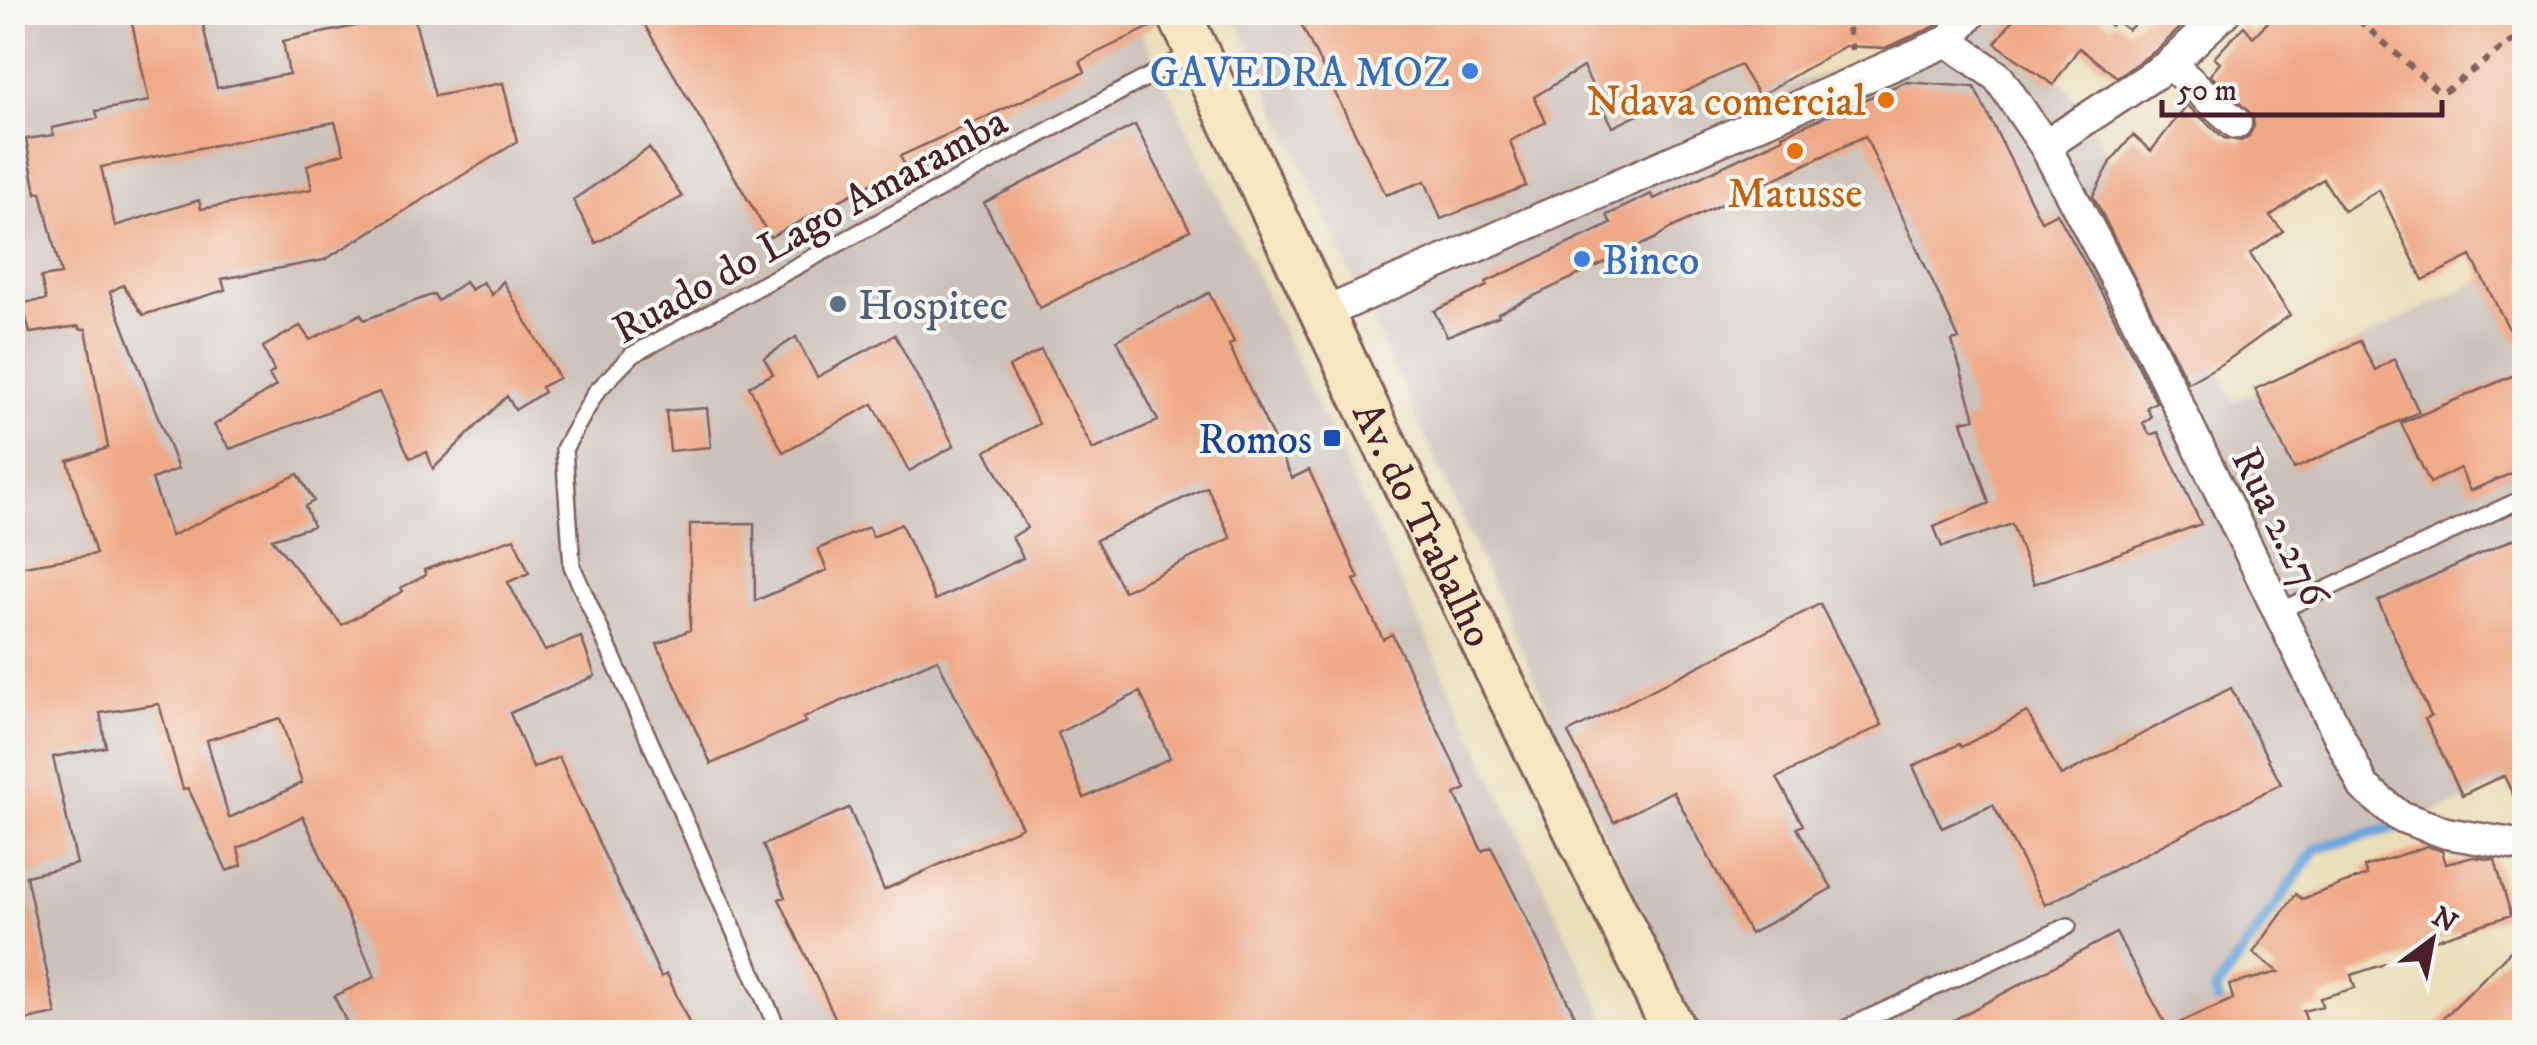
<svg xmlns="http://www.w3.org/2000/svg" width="2537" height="1045" font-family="'IM FELL DW Pica',serif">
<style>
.industrial{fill:#cdc2b9}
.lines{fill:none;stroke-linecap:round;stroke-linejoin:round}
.stream{stroke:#6ca4db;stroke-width:11}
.building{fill:#efa985;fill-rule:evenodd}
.lane-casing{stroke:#82625d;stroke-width:20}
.street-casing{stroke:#82625d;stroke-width:35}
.secondary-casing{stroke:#82625d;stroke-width:48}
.path{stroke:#82625d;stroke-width:6;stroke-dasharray:8 8;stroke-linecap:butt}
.lane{stroke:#fff;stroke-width:15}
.street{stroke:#fff;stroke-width:30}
.secondary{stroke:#f7e8c3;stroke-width:42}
.shop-dot{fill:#3f7fe0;stroke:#f6f6f2;stroke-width:4}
.food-dot{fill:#e8710a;stroke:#f6f6f2;stroke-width:4}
.service-dot{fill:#5c6f8a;stroke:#f6f6f2;stroke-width:4}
.transit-dot{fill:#1a4fb4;stroke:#f6f6f2;stroke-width:4}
.labels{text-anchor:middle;stroke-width:8;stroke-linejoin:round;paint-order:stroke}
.shop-label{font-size:42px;fill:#366cbe;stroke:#f6f6f2;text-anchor:end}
.food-label{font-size:42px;fill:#c56008;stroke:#f6f6f2;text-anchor:end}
.street-label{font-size:42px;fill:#4a1f2b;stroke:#f6f6f2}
.service-label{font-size:42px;fill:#4e5e75;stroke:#f6f6f2;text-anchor:start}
.transit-label{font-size:42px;fill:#164399;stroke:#f6f6f2;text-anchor:end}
</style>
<rect width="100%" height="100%" fill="#f6f6f2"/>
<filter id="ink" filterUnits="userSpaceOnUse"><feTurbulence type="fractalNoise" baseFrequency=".01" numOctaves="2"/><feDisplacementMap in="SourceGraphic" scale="20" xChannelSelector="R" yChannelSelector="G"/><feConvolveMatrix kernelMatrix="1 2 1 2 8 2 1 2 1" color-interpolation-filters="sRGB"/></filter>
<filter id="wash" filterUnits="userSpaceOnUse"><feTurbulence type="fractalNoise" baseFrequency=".0048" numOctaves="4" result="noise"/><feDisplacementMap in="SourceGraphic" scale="40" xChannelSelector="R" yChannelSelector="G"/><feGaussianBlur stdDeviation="2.25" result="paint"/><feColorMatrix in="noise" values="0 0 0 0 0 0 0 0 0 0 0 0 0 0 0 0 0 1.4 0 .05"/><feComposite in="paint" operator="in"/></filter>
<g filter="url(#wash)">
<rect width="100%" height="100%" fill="#ebdeba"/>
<path class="industrial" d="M12,13H1133L1612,1032H13Z
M1233,13H1758L1790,84L2013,17L2081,107L2162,255L2234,402L2524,259V771L2447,809L2311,843L2209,991L2228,1032H1695Z"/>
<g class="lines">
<path class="stream" d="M2233,1032L2215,992L2316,848L2403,825"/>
</g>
<g id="blocks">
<path class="building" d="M161,12H200L217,88L289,74L283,41L413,14L435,96L503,83L517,142L324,260L222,279L225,290L143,315L123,285L110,292L178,469L152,479L171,536L298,474L314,501L305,506L313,526L272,539L342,625L403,591L401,588L426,575L424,570L514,538L529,573L508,582L545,651L581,637L595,676L510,713L533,768L559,757L661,977L667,974L693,1032H351L334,996L375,977L303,816L238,848L242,865L227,871L188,788L183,789L159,704L100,713L106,747L53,757L77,864L26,876L56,1014L12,1023V568L96,554L68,461L108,448L86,329H80L79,326L30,333L22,303L46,300L41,277L61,274L41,192L36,193L26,139L54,135L52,128L98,118L96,111L149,101L131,19ZM335,122L344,153L307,165L312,189L201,209L199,200L115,226L101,167ZM280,718L302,783L229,818L207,740Z
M637,12H1153L1156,24L1080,61L1085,72L900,156L905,166L770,237Z
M1295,12H1947L1936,26L1885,48L1845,46L1759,96L1740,65L1613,127L1583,67L1534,97L1546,122L1510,141L1526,186L1441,219L1425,181L1386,195Z
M2019,12H2094L2111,26L2115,20L2128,30L2149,12H2197L2158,49L2117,77L2079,48L2053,85L1995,43Z
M2278,12H2517L2524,24V358L2471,256L2423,280L2379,190L2344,211L2323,179L2270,216L2283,231L2250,254L2290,315L2228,360L2188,383L2093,196L2112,160L2133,135L2151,151L2187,105L2224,138L2241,141L2249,136L2254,126L2253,116L2210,75L2220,63L2214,58L2244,26L2253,37Z
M1905,82L1974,87L2041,221L2057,213L2108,305L2156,402L2147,407L2151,417L2143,423L2150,435L2158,432L2201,524L2034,584L2012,524L1942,547L1934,527L1989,503L1962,421L1975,418L1952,341L1959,339L1865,136L1669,229L1654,239L1498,313L1499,316L1447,336L1434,311L1487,286L1486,282L1611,224L1607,215L1651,194L1654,199L1783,138L1782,135Z
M1135,125L1190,230L1040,308L984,203Z
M649,148L682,197L596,243L573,200Z
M503,281L559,378L541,387L544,392L515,410L507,396L433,469L427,452L410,458L379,392L230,449L214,425L276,386L269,375L274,371L263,347L300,326L310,340L361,314L364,320L434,294L438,301L465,282L471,290L483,282L492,295Z
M1209,293L1234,342L1229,345L1292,478L1309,470L1359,578L1354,580L1383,639L1392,634L1466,789L1455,794L1482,851L1491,847L1583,1032H1060L1055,1023L1035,1032H842L779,899L785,897L763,845L849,808L884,890L1022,827L937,659L803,718L806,722L711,764L657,644L690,630V524L754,523L755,601L827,570L818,549L868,527L873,537L901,524L935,600L1023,558L1012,537L1027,528L986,451L1039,424L1009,367L1041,350L1093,450L1158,421L1117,340ZM1207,487L1231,538L1124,591L1096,540ZM1140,692L1170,758L1084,798L1058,733Z
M895,335L954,446L909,471L873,404L783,452L749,386L773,374L764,358L796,337L817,377Z
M2360,341L2375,370L2394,359L2419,412L2294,469L2255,389Z
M2524,371V468L2470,491L2460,468L2430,483L2401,423Z
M707,408L711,447L670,451L666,411Z
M2524,534V819L2504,775L2462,795L2425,719L2431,716L2378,601Z
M1820,604L1882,725L1777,778L1803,825L1797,828L1832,888L1750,934L1673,791L1614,822L1568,733Z
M2231,688L2281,784L2045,905L1993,805L1942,828L1913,766L1959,744L1961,747L2027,712L2061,776Z
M2427,846L2442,851L2446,864L2473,857L2495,860L2511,915L2422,944L2425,951L2351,975L2355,988L2320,998L2322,1006L2303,1011L2311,1032H1931L2116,933L2168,1028L2233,999L2229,985L2279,972L2253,953L2296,894L2302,899L2367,875L2364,867Z
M2524,937V1032H2429L2469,993Z"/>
</g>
</g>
<g filter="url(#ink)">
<use href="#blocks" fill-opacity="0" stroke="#82625d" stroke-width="2.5"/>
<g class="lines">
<defs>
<path id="lane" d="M2277,612L2524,498
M779,1032L572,566L564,449L596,392L632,355L1192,53
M1838,1032L2068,926"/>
<path id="street" d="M1948,41L1972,12
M2170,64L2236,123
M2045,146L2170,64L2225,12
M1322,314L1948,41L1998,77L2045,146L2125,296L2364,787L2399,816L2446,833L2524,846"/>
<g id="secondary">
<path id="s1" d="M1178,12L1376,426L1675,1032"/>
</g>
</defs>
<use href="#lane" class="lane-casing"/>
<use href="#street" class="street-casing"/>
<use href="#secondary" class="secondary-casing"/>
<path class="path" d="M1845,12L1852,50
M2345,12L2362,23L2438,91L2447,90L2509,43L2524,35"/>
<use href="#lane" class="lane"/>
<use href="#street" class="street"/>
<use href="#secondary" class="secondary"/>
</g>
</g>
<g class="shop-dot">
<circle cx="1470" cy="71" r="10"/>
<circle cx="1582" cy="259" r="10"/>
</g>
<g class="food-dot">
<circle cx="1886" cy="100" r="10"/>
<circle cx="1795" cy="151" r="10"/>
</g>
<circle class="service-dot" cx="838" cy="304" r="10"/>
<rect class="transit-dot" x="1322" y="428" width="20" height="20" rx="5"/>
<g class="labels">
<g class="shop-label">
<text x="1450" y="86">GAVEDRA MOZ</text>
<text x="1602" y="274" text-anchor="start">Binco</text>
</g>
<g class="food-label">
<text x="1866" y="115">Ndava comercial</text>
<text x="1795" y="207" text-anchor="middle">Matusse</text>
</g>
<g class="street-label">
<text transform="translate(809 224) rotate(-29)" y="15">Ruado do Lago Amaramba</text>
<text dy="15" stroke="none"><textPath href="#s1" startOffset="568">Av. do Trabalho</textPath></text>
<text transform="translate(2282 526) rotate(64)" y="15">Rua 2.276</text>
</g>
<g class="service-label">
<text x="858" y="319">Hospitec</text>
</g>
<g class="transit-label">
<text x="1312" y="453">Romos</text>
</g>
</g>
<rect width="2537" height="1045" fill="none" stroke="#f6f6f2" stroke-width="50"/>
<g transform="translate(2432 940) rotate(32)" stroke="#f6f6f2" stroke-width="8" paint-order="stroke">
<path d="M0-8L18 38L0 25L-18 38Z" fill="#4a1f2b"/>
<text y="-15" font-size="28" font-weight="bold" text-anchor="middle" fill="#4a1f2b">N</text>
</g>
<path d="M2162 100v15h280v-15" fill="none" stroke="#4a1f2b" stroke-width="5"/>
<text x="2177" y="100" font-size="30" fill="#4a1f2b" stroke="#f6f6f2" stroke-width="8" paint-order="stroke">50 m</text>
</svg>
